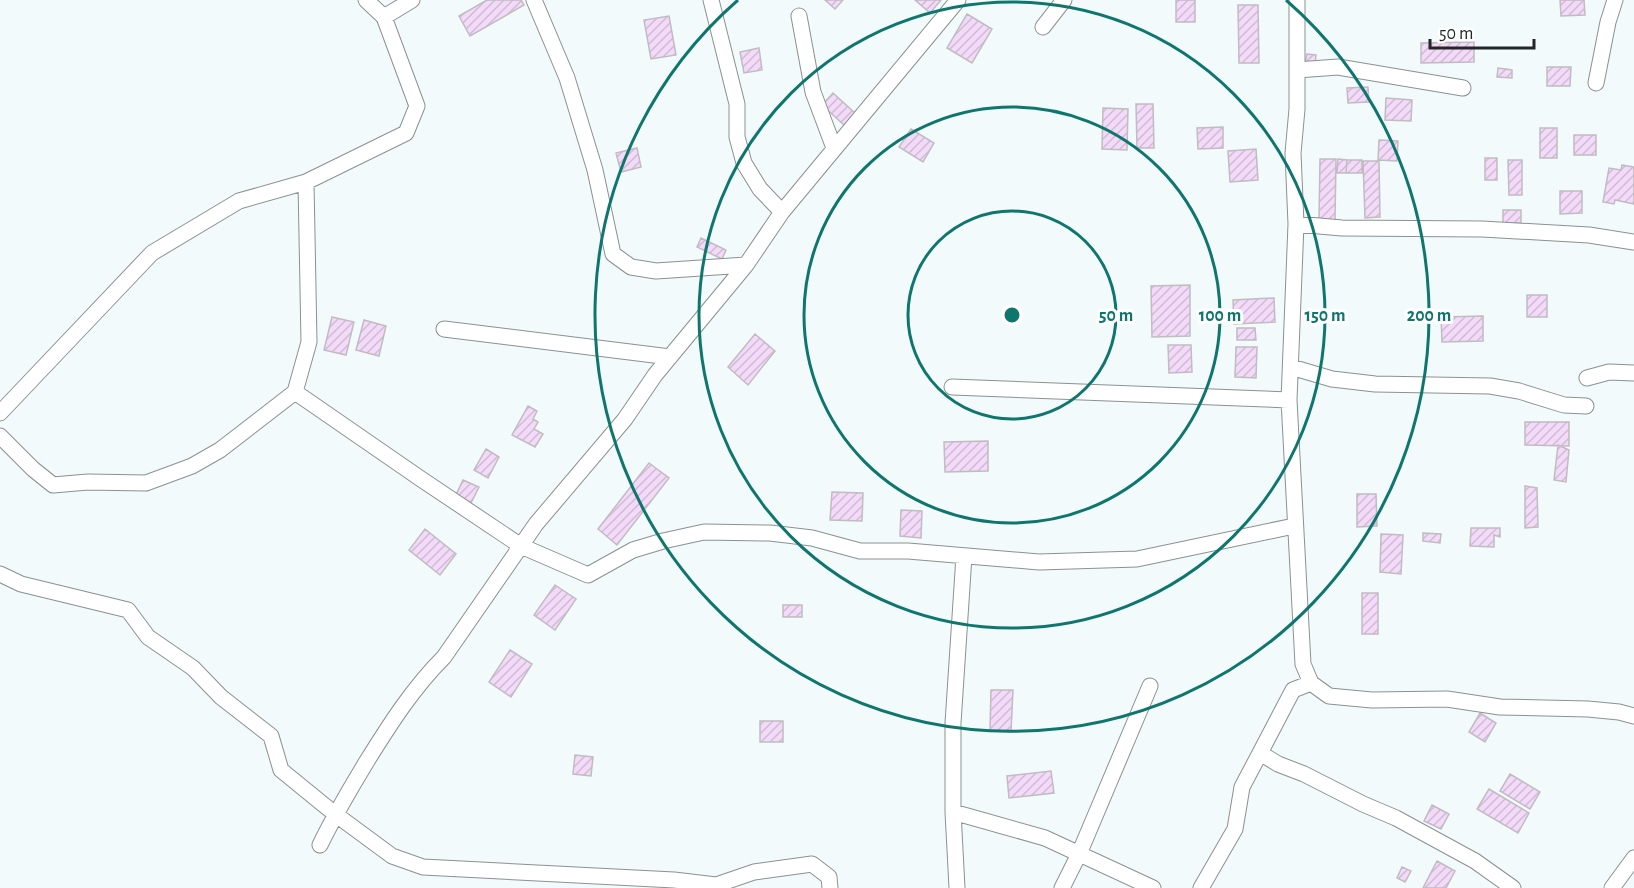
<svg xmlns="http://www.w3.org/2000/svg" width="1634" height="888" font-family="'Alegreya Sans',sans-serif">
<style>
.building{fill:url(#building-hatch);stroke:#c0bcc0;stroke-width:1.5}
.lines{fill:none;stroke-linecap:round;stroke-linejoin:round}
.street-casing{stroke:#8b9191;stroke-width:17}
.street{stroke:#fff;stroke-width:15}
.ring{fill:none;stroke:#0f766e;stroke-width:3}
.centre{fill:#0f766e;stroke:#fff;stroke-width:3}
.ring-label{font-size:18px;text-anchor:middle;font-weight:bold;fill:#0f766e;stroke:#fff;stroke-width:6;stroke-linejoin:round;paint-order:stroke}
</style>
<defs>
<pattern id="building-hatch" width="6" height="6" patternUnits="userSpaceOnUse" patternTransform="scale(1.5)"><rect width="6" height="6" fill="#f3daf8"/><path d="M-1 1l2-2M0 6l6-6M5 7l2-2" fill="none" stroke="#d0bbd4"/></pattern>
</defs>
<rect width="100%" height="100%" fill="#f3fafb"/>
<path class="building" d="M487,0H521L524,5L470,36L459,16Z
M825,0H843L835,9Z
M915,0H941L930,13Z
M1176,0H1195V22H1176Z
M1560,0H1584L1585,15L1561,16Z
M1238,5H1258L1259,63H1239Z
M967,14L992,29L972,63L947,48Z
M669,16L676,55L651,59L644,20Z
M1474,42V62L1421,63V43Z
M759,48L762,70L744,73L740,52Z
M1307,54L1316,55L1315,64L1305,63Z
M1547,67H1571L1570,86H1547Z
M1498,68L1512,70V78L1497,77Z
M1368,87L1369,102L1348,103L1347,88Z
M833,93L855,113L844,125L822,105Z
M1386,98L1412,100L1411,121L1385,120Z
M1136,104H1153L1154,148H1137Z
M1103,108L1128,109L1127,150L1102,149Z
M1223,127V148L1198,149L1197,128Z
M1540,128H1557V158H1540Z
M911,129L934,143L923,162L899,147Z
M1574,135H1596V155H1574Z
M1379,140L1398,141L1397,161L1378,160Z
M637,148L641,167L621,172L616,153Z
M1256,149L1258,180L1230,182L1228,151Z
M1485,158H1497V180H1485Z
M1320,159H1336L1335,220H1319Z
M1338,159L1347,160L1346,173H1337Z
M1347,160H1362V173H1346Z
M1508,160H1522V195H1509Z
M1363,161H1379L1380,217L1365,218Z
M1622,165L1634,167V204L1615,200L1614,204L1603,202L1609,168L1621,170Z
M1560,191H1582V213L1560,214Z
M1503,210H1521V223H1503Z
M701,238L726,250L722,259L697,247Z
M1190,285V336L1152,337L1151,286Z
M1527,295H1547V317H1527Z
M1274,298L1275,322L1234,324L1233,300Z
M1483,316V341L1442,342L1441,317Z
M332,317L354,322L346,355L324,350Z
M364,320L386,326L379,356L356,350Z
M1237,328H1255L1256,340H1237Z
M755,334L775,351L748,385L728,367Z
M1168,345H1191L1192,372L1169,373Z
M1236,347H1257L1256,378L1235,377Z
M528,406L537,411L533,419L538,422L534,429L543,434L535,447L512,435Z
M1525,422H1569V446L1525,445Z
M988,441V471L945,472L944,442Z
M1558,445L1569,450L1566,482L1554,480Z
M486,449L499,457L488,478L474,470Z
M649,463L669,478L617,545L598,529Z
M463,480L479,487L471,503L456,495Z
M1525,486L1537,488L1538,527L1525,528Z
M832,492L863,493L862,521L830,520Z
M1357,494H1376L1377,526L1357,527Z
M901,510L922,511L921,538L900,536Z
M1471,528H1500V537L1494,535V547L1470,546Z
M425,529L456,554L440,575L409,550Z
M1423,533L1441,534L1440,543L1423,541Z
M1381,534L1403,535L1401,574L1380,572Z
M555,585L576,599L555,630L534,615Z
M1362,593H1378V634H1362Z
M783,605H802V617H783Z
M510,650L532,664L511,697L489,682Z
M991,690H1013L1011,732L990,731Z
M1480,713L1496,723L1485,742L1469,732Z
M760,721H783V742H760Z
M575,755L593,757L591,776L573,774Z
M1051,771L1054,793L1009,798L1007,776Z
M1510,774L1540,792L1530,809L1500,791Z
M1489,789L1529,813L1518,833L1477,809Z
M1432,805L1449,814L1441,829L1424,821Z
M1437,861L1455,871L1446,888H1423Z
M1402,867L1411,871L1405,882L1397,878Z"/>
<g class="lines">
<defs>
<path id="street" d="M366,0L384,17
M534,0L567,78L595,170L613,254L631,267L656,271L746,265
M711,0L737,104V137L744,163L760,189L782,212
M1297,0V109L1293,153L1296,224L1289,400L1303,664L1311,683L1329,696L1372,700L1447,699L1500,707L1588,709L1619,712L1634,716
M799,16L813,92L834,148
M1043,27L1064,0
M1297,70L1338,67L1463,88
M1596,83L1608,22L1615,0
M1296,224L1342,228L1482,229L1589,235L1634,242
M444,329L670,357
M1291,367L1332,379L1375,384L1490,386L1519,391L1564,405L1586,406
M1587,378L1609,372L1634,373
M952,387L1289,400
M295,392L421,479L521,546L588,575L633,550L663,541L704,532L770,533L812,538L860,551H908L1039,562L1137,559L1294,526
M0,413L152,253L239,201L306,182L406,133L417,106L384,17L412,0
M0,436L33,469L53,485L88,482L146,483L192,466L220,450L295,392L309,342L306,182
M0,574L21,584L128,610L148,637L193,668L221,697L271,736L281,770L335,814L392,856L423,867L674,880L716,885L754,872L812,864L829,877L830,888
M1311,683L1293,690L1260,753L1278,764L1304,774L1363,804L1396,818L1475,861L1513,888
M953,812L1045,838L1153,888
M320,845C334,816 350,789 367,761C390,724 413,688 444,657L536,524L625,419L655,375L746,265L782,212L958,0
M957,888L953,812V723L964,556
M1062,888L1079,854L1150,686
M1201,888L1235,829L1242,787L1260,753
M1612,888L1634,858"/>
</defs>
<use href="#street" class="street-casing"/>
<use href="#street" class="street"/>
</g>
<g class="ring">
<circle cx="1012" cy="315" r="104"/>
<circle cx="1012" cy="315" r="208"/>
<circle cx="1012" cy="315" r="313"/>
<path d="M1286 0A417 417 0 1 1 738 0"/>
</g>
<circle cx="1012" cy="315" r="9" class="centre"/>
<g class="ring-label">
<text x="1116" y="321">50 m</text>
<text x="1220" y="321">100 m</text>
<text x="1325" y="321">150 m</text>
<text x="1429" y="321">200 m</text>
</g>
<path d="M1430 39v9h104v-9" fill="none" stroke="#232626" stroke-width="3"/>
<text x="1439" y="39" font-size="18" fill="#232626" stroke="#ffffff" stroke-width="4.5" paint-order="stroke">50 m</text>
</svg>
